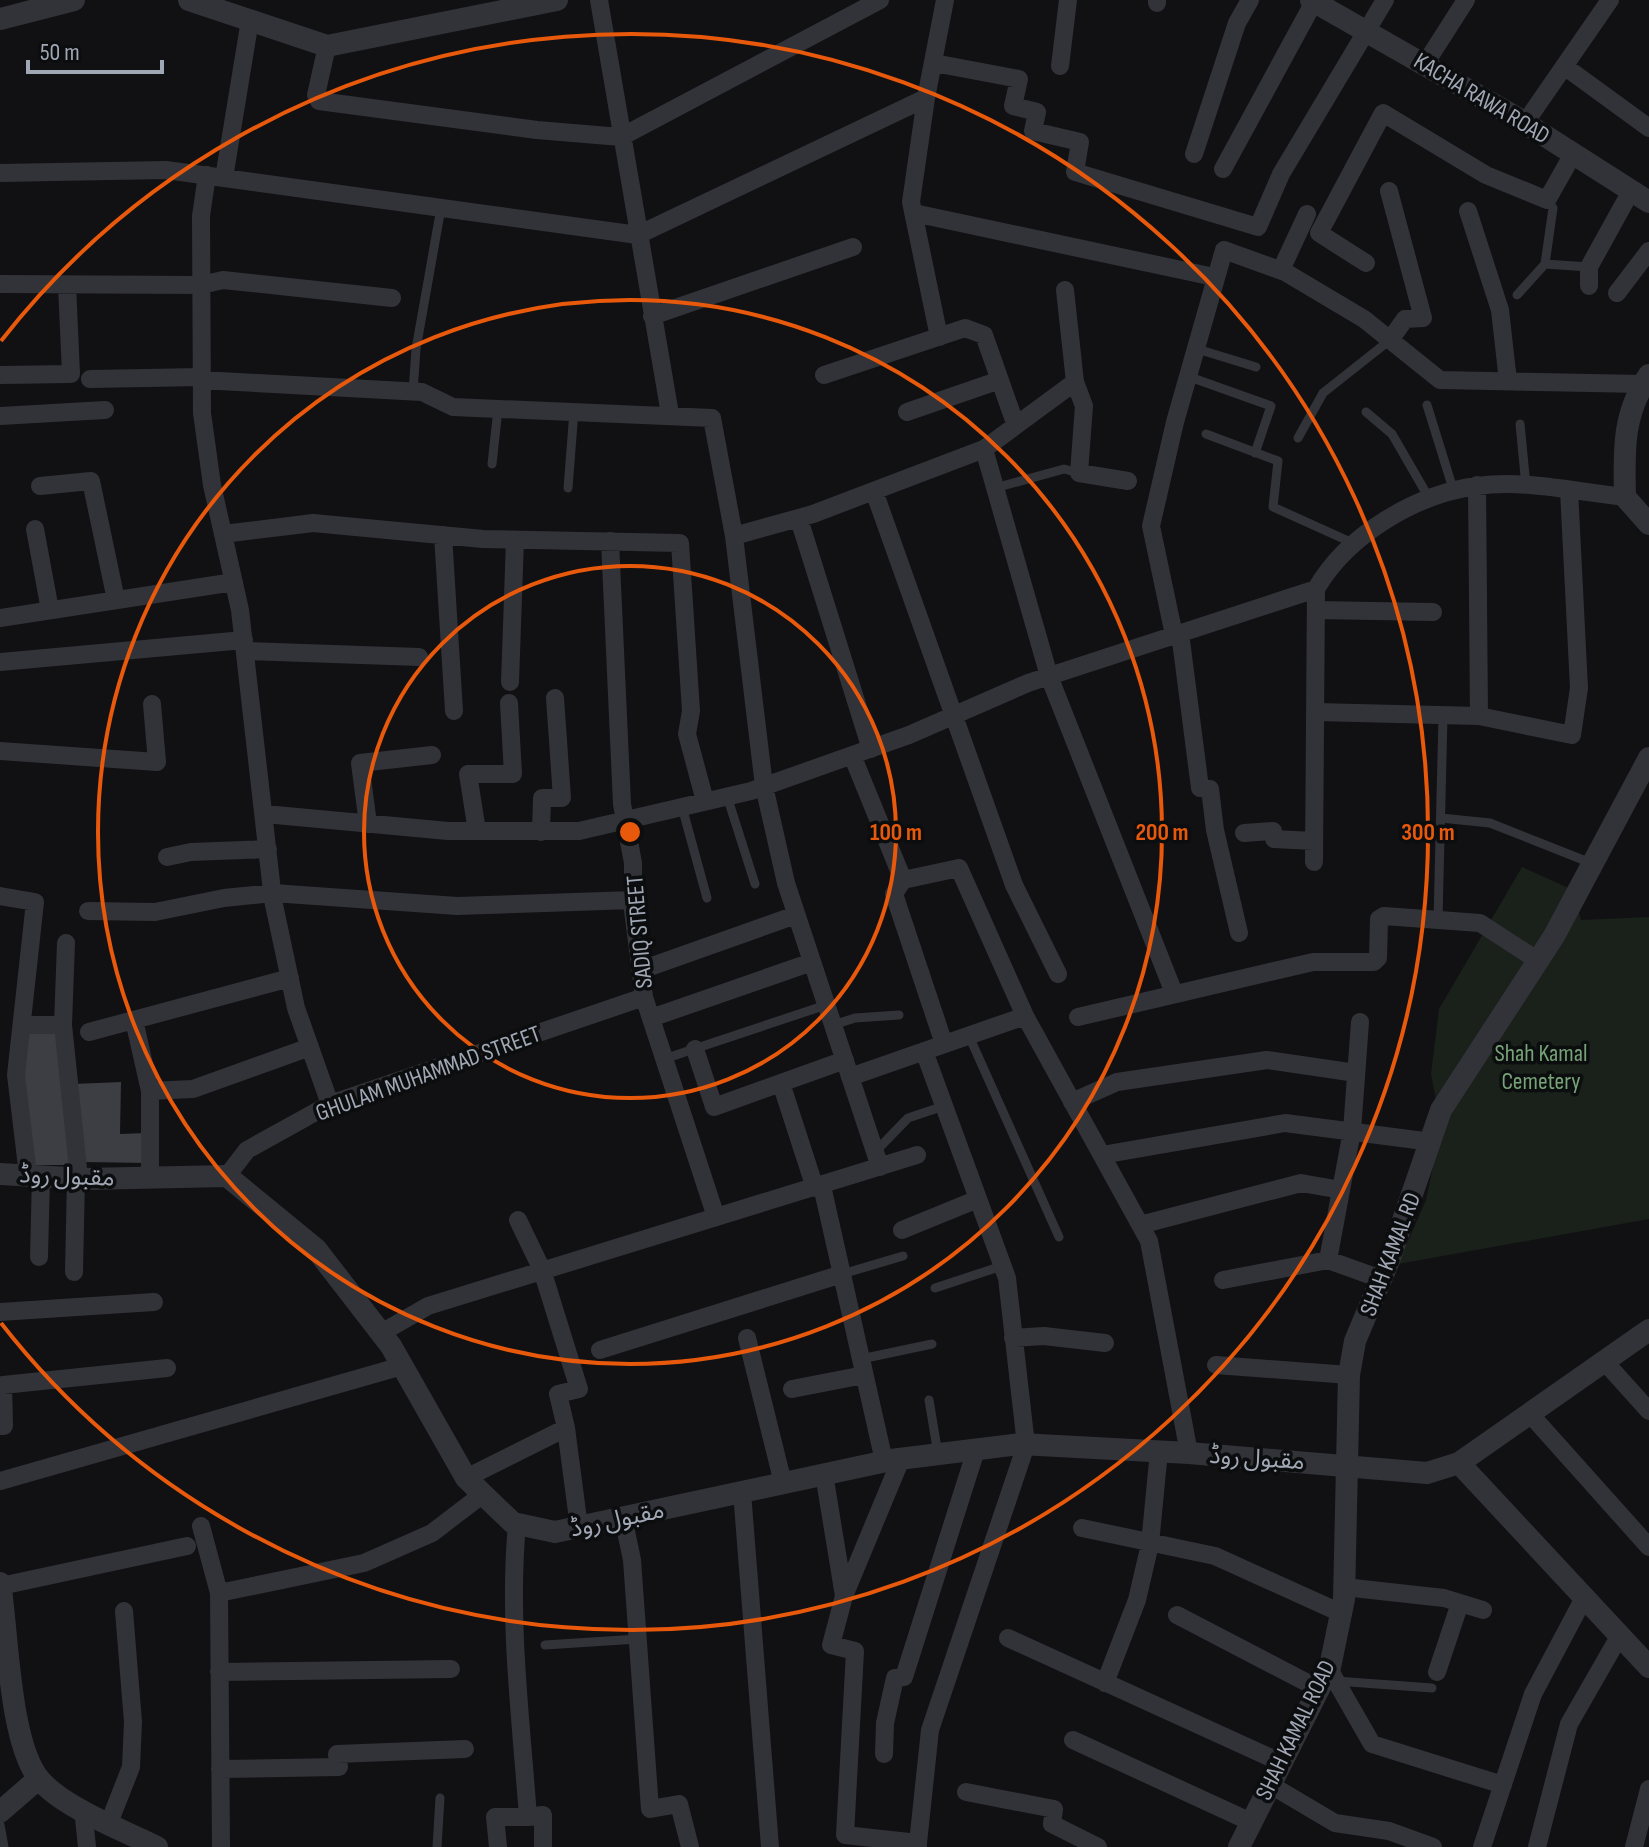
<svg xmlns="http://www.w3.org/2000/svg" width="1649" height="1847" font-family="'Sofia Sans Condensed','Noto Sans Arabic',sans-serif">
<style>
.green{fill:#19211a}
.building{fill:#3d3e43}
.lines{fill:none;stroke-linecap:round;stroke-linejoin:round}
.service{stroke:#323339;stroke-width:9}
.minor{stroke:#323339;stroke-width:18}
.tertiary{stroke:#323339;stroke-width:22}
.ring{fill:none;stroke:#e8590c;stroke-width:4}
.labels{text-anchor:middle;stroke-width:7;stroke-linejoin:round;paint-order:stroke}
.street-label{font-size:24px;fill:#a1a8b5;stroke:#0c0d0e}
.park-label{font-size:24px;fill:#76a377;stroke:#0c0d0e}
.centre{fill:#e8590c;stroke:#0c0d0e;stroke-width:4}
.ring-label{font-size:24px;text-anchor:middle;font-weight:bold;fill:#e8590c;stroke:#0c0d0e;stroke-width:7;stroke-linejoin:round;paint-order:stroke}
</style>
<rect width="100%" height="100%" fill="#111113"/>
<path class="green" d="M1522,867L1573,890L1581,920L1649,917V1219L1398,1264L1426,1200L1438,1142L1441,1125L1431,1074L1439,1009Z"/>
<path class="building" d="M24,1026H62L75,1165H29L20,1090Z
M121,1082L120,1134L147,1133L148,1163L83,1162L73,1084Z"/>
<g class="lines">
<path class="service" d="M1547,200L1553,208L1545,264L1589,267
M1517,295L1545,264
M1194,348L1256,367
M1187,376L1271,406L1255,453
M413,392L416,349L441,208
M1427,405L1454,492
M1366,412L1392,434L1429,498
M1520,424L1526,486
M1206,434L1278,461L1273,507L1355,544
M1298,438L1323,393L1390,340
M492,464L498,409
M568,488L574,411
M995,488L1064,469L1079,473
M727,796L755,884
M682,807L707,898
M1441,818L1490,823L1591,863
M1438,920L1443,716
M833,1025L855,1018L899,1015
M969,1036L1059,1237
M664,1059L826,1005
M875,1152L908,1118L944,1106
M842,1274L903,1256
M935,1288L1002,1266
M861,1359L932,1344
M929,1400L938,1454
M545,1645L638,1639
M1336,1681L1432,1688
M0,1825L4,1847
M437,1847L440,1798"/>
<path class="minor" d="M599,0L670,414
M1157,3V0
M327,46L316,95L319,101L537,130L621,137L880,0
M934,63L1019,79L1013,106L1037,112L1033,131L1080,142L1075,172L1258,227L1281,174L1385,0
M1425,64L1466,0
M1060,66L1068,0
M1564,66L1649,128
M1525,123L1610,0
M1194,154L1237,23L1250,0
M1223,169L1315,0
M0,173L166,170L638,235L926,98
M207,175L201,216L202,413L212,485L240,610L273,900L296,1008L330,1104
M224,178L250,20
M1389,191L1423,318L1405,319L1390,340
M1468,211L1500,310L1508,381
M914,213L1214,277
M1366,263L1319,233L1383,113L1486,175L1547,200L1573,154
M1281,270L1307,214
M0,284L201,285L223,280L392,298
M1589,286V267L1631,191
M1617,293L1649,251
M652,316L853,247
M939,337L911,202L926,98L945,0
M0,375L71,374L67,285
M824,375L965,328L984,335L1015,423
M90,379L202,377
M201,380L422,392L453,407L712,418L734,536L764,786L786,883L880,1167
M1075,382L1084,406L1079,473L1128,481
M907,412L1000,380
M0,416L105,410
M984,449L1049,676L1174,993
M1477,485L1479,716
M40,486L91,481L116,600
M874,491L1014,885L1058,974
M799,519L871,749
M35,529L50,610
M223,534L313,523L483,539L680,543L691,711L687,734L705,801
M443,535L454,711
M734,536L813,514L984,449L1075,382L1065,290
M610,541L622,804L633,863V910L644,997L716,1217
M1316,610L1433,612
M0,618L234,582
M1180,633L1200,788L1210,789L1215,830L1239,933
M1174,635L1151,526L1175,422L1224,250L1285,272L1364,319L1440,380L1643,384
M246,651L419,657
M0,662L244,640
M510,682L515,540
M1316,712L1479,716L1572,735L1579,688L1569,490
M0,751L157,762L152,704
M852,755L903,880L959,868L1025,1016
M265,814L448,831H579L751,791L909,735L1028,683L1316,589
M368,824L360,763L432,755
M477,831L468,774H513L509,703
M541,832L542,798H562L555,698
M1244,833L1273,831L1274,839L1314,841
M167,857L191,852L268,849
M1314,862L1316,589C1347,535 1416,494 1477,486C1525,479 1577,492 1625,497
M903,880L894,894L944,1044
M0,896L35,902L16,1075L28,1175
M88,911L155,912L224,898L273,893L457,906L633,900
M66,943L63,1025L79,1178
M641,970L796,915
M1078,1017L1313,962H1374L1378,958L1379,919L1384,916L1480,923L1537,960
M651,1018L812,962
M134,1020L150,1091
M22,1025H63
M89,1032L290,978
M695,1049L714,1107L845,1060
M850,1077L1025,1016L1149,1241L1189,1453
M781,1083L815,1188
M1072,1102L1117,1082L1267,1060L1356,1073
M1102,1155L1285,1123L1432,1142
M227,1176L247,1150L330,1104L644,997
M150,1178V1091L193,1089L310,1047
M822,1186L884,1461
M518,1220L542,1270L579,1389L558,1394L566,1428
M1140,1225L1301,1183L1341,1190
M902,1230L978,1199
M39,1257L41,1176
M1328,1260L1352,1131L1360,1022
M74,1272L76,1178
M1223,1280L1328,1260L1381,1279
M0,1312L154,1302
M381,1333L428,1306L917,1155
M747,1338L783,1483
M1013,1338L1044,1336L1105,1343
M600,1350L842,1274
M1604,1361L1649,1411
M1216,1365L1349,1375
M792,1389L864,1375
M1530,1414L1649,1547
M0,1426H4L3,1385L167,1368
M824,1474L844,1596L831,1645L855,1651L845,1835L918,1843V1847
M466,1478L566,1428L579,1527
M0,1481L402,1366
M742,1492L770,1847
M623,1517L632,1560L650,1809L679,1804L690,1847
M201,1526L219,1593L221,1847
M1082,1528L1215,1556L1341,1613
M1,1586L187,1546
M1344,1587L1444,1598L1483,1610
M219,1593L364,1563L432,1533L483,1494
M844,1596L901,1459
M1177,1615L1319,1689
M1008,1638L1280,1762
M1329,1669L1372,1744L1503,1785
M219,1672L451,1669
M1437,1672L1460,1603
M1105,1683L1137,1600L1150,1544L1159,1451
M1073,1740L1251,1822
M884,1754L885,1723L895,1678L904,1677L976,1450
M220,1769L339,1767L337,1754L465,1749
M1269,1784L1335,1823L1389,1831L1433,1847
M966,1792L1054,1809L1052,1824L1098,1847
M83,1809L87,1847
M528,1817L543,1815V1847
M109,1823L131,1767L133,1722L124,1611
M918,1843L930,1730L1026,1445L1007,1278L924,1051
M498,1847L495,1817H528C521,1719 508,1621 517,1524
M1482,1847L1533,1694L1585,1596
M1537,1847L1569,1724L1620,1635
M1634,1847L1649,1789"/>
<path class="tertiary" d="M189,0L327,46L557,0
M1311,0L1514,116L1649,202
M0,19L74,0
M1649,375C1622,415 1624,451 1625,497L1649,524
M0,1174L85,1179L227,1176L316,1249L391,1346L466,1478L513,1523L555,1532L891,1460L1020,1444L1189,1453L1427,1473L1459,1463L1649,1330
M1459,1463L1649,1667
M0,1583C8,1632 9,1744 40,1780C64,1808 123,1830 157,1847
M0,1812L38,1779
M1239,1847L1330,1667L1344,1599L1349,1375L1355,1341L1390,1258L1441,1110L1554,936L1649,758"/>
</g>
<g class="ring">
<circle cx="630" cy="832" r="266"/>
<circle cx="630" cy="832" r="532"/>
<path d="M1 341A798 798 0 1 1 1 1323"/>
</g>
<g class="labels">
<g class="street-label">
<text transform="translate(1482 98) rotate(31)" y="8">KACHA RAWA ROAD</text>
<text transform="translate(639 932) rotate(-95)" y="8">SADIQ STREET</text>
<text transform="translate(428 1073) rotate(-20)" y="8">GHULAM MUHAMMAD STREET</text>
<text transform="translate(67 1176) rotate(2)" y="8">مقبول روڈ</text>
<text transform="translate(1390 1254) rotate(-69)" y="8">SHAH KAMAL RD</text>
<text transform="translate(1257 1458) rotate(4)" y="8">مقبول روڈ</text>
<text transform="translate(617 1519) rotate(-12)" y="8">مقبول روڈ</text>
<text transform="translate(1295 1730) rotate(-64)" y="8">SHAH KAMAL ROAD</text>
</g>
<g class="park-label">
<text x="1541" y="1061">Shah Kamal<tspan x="1541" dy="28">Cemetery</tspan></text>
</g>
</g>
<circle cx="630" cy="832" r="12" class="centre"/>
<g class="ring-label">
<text x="896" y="840">100 m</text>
<text x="1162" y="840">200 m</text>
<text x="1428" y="840">300 m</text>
</g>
<path d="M28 60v12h134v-12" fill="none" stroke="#a1a8b5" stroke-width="4"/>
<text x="40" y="60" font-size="24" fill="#a1a8b5" stroke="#0c0d0e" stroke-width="6" paint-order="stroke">50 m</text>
</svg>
